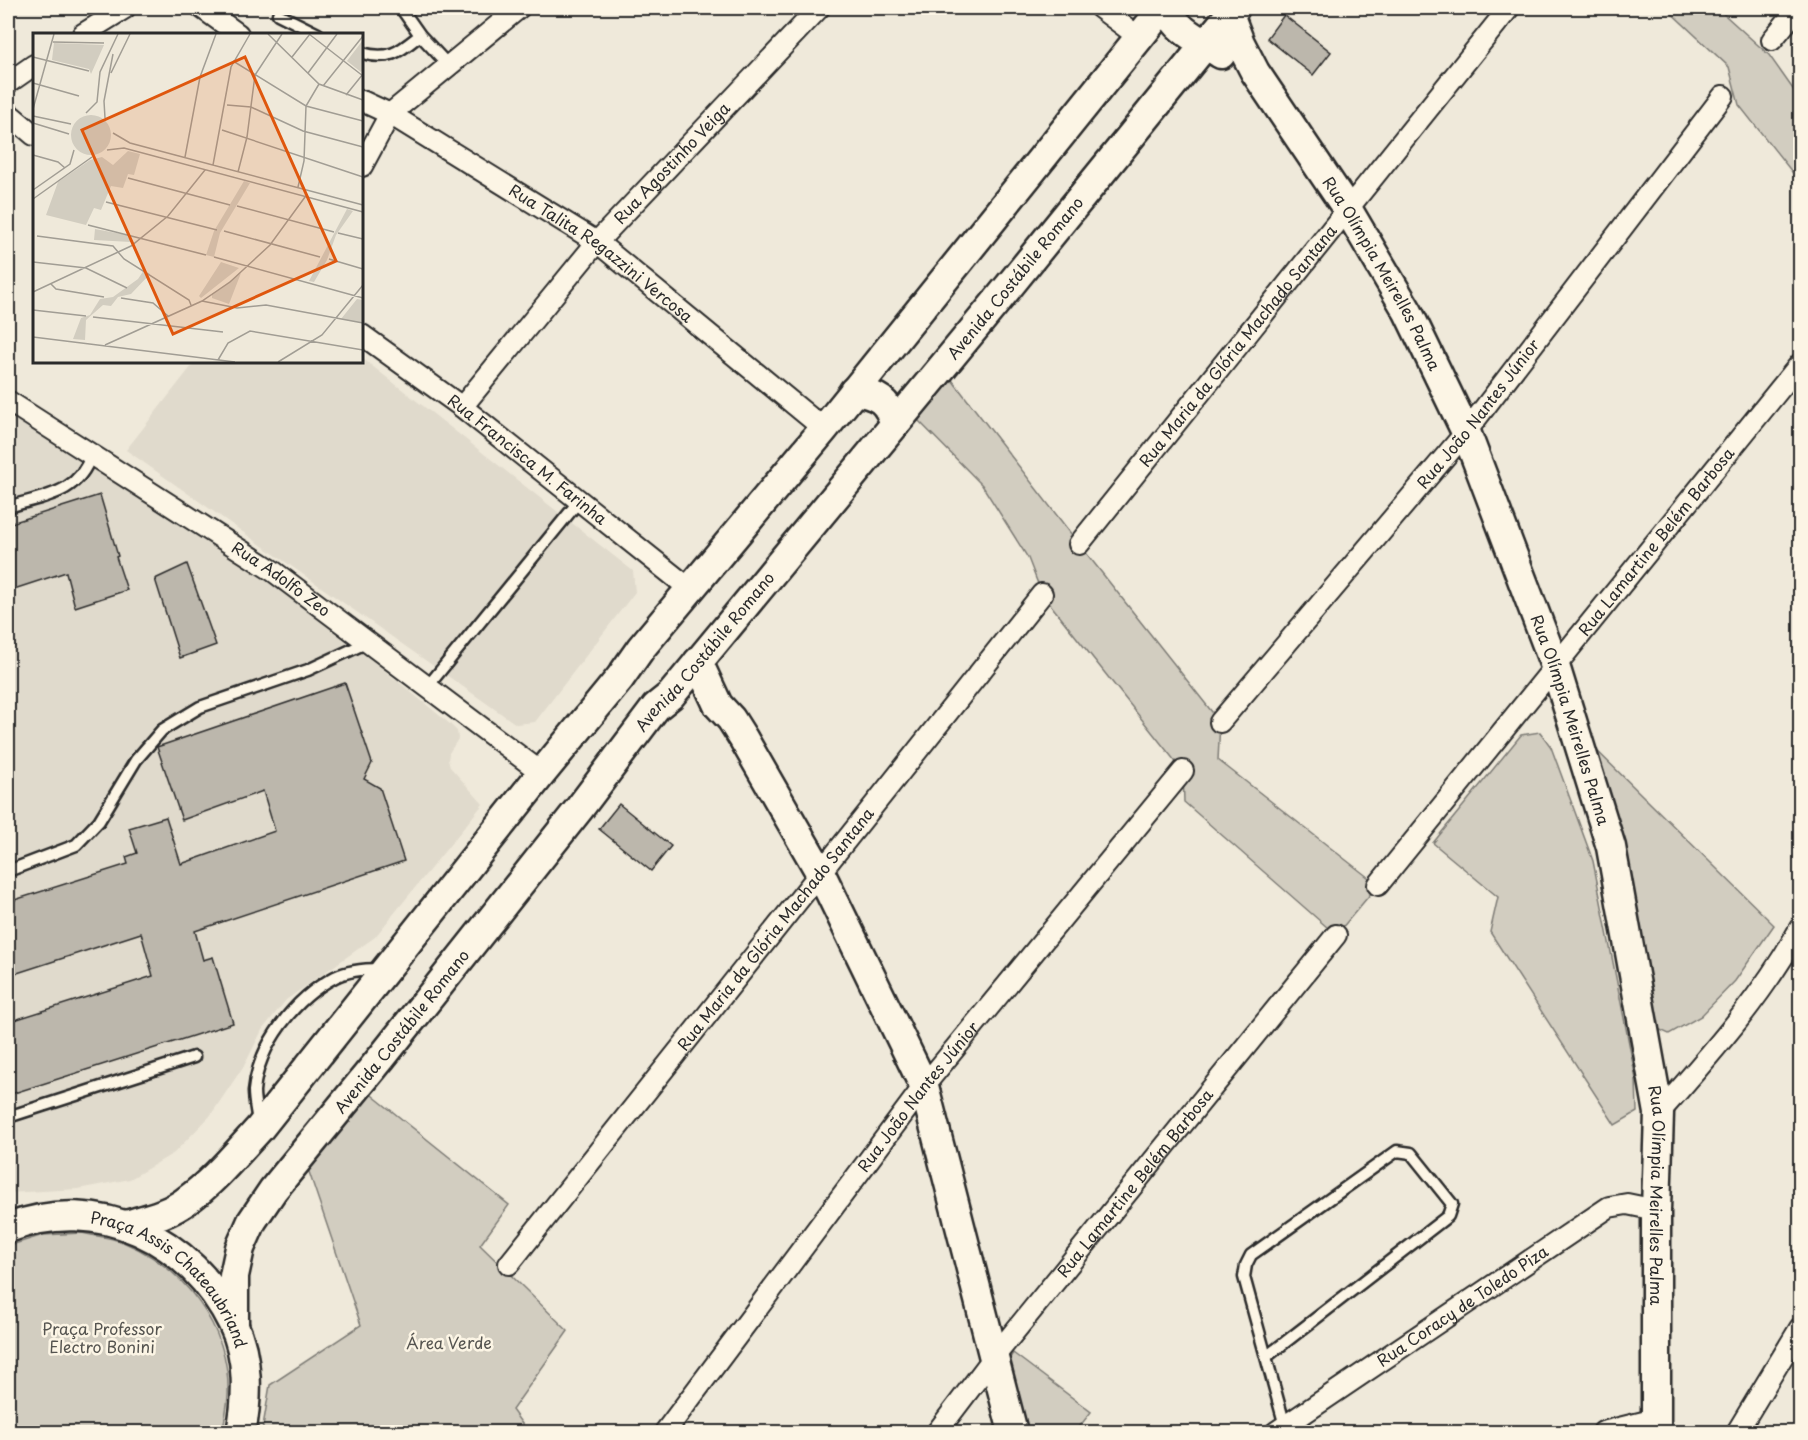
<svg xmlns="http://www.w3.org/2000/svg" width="1808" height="1440" font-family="'Playpen Sans',sans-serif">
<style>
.built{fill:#e0dacc}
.green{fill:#d2cdc0;stroke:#7e7c76;stroke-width:1.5}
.building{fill:#bcb7ac;stroke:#2b2b2b;stroke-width:1.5}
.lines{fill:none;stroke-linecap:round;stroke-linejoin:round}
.lane-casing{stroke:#2b2b2b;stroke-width:15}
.street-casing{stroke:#2b2b2b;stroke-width:24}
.secondary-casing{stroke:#2b2b2b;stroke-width:33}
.lane{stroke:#fcf5e5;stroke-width:10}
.street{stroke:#fcf5e5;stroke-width:20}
.secondary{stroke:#fcf5e5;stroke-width:28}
.labels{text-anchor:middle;stroke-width:5;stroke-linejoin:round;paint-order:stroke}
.street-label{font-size:16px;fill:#2b2b2b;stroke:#fcf5e5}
.park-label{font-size:16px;fill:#555450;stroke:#fcf5e5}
.inset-road{fill:none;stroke:#a19d94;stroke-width:1.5}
.view{fill:#df570e;fill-opacity:0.15;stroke:#df570e;stroke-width:3}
.inset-edge{fill:none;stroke:#2b2b2b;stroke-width:3}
</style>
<rect width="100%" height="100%" fill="#efe9da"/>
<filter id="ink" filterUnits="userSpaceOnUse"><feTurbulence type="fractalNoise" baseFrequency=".0167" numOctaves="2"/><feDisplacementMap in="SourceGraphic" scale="12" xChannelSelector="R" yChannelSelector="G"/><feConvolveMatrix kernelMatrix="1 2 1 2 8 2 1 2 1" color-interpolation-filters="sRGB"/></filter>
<g filter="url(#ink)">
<path class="built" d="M362,358L633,571L635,592L535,722L516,724L126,450L195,362H362Z
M8,411L286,590L450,724L457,731L458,739L449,753L448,760L450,767L483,804L375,937L286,1000L262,1030L245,1064L210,1116L174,1153L130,1179L78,1189L8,1193Z"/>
<path class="green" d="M1666,8H1717L1769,55L1800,99V182L1739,105L1729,67Z
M949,376L1079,544L1220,722L1218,760L1378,885L1336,935L1184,802L1183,771L1042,594L1028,558L982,485L914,416Z
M1540,732L1551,747L1593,861L1636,1079L1637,1112L1615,1125L1490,932L1498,897L1433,843L1521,735Z
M1584,738L1774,925L1735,981L1701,1016L1669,1034L1643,1022Z
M368,1092L509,1205L480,1245L568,1331L512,1410L528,1432H262L270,1385L361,1325L308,1169Z
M82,1233C95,1236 110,1237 123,1242C184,1267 231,1328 228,1396C227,1408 224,1421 223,1432H8V1246L43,1235Z
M1013,1353L1091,1412L1076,1431L1077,1432H1021L1006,1364Z"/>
<path class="building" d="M1284,15L1331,52L1313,75L1267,38Z
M100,495L118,556L116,557L127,590L75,607L66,572L8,591V524Z
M187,564L216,645L180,658L155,579Z
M345,683L372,763L364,779L380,788L404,861L195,931L203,960L213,957L233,1023L8,1095V1022L153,976L141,933L8,976V902L128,864L126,857L137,853L129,828L166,817L181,864L275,831L263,791L182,820L157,747Z
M619,804L671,846L651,871L599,829Z"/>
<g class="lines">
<defs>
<path id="lane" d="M401,8L420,35L449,66
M278,14L318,34
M362,53C390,61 400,51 420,35
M8,507C43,496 78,495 91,455
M428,686L579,501
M8,871L76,845L99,821L136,760L162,730L200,707L308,670L368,642
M8,1117L194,1057
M258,1123C257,1113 254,1102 254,1091C258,1045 295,998 335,977C349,970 365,969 380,969
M1266,1357L1448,1216L1452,1204L1411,1153L1397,1151L1251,1255L1246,1265L1244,1277L1285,1426"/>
<g id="street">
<path d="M202,8L238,34"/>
<path d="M1100,8L1140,38"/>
<path d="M83,34L125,8"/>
<path d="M1772,40L1798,8"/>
<path d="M8,83L34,65"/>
<path id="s1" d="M362,101L390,114L597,242L824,429"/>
<path d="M8,113L34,135"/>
<path d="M362,166L390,114L519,8"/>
<path id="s2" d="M362,335L462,407L690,589"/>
<path id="s3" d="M8,401L273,571L542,773"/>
<path id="s4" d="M462,407L597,242L819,8"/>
<path id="s5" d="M1079,544L1509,8"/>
<path id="s6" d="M1220,722L1466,432L1723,96"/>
<path id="s7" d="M1378,885L1800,364"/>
<path d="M1659,1113C1710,1055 1763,996 1800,928"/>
<path id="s8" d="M509,1264L1042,594"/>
<path id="s9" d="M665,1432L924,1086L1183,771"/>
<path id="s10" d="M937,1432L994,1357L1336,935"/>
<path id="s11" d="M1276,1432L1609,1207L1627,1204L1656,1210"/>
<path d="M1603,1432L1656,1419"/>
<path d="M1737,1432L1800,1328"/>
</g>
<g id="secondary">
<path d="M1167,8C1177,32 1200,40 1221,54"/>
<path id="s12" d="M1229,14L1240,43L1255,72L1348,210L1408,312L1466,432L1555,666L1611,847L1659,1113L1656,1210V1432"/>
<path d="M854,391C879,395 887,400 895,424"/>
<path d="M698,662L718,705L731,719L743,738L820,872L924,1086L1013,1432"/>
<path d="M126,1225C146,1219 169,1214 186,1201C213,1182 236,1154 259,1129L542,773L620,678L641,648L824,429L1163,8"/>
<path id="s13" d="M8,1228C99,1193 192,1239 233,1324C249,1357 248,1398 241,1432"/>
<path id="s14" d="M234,1326V1276L240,1248L252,1221L273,1190L382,1057L579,809L656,707L671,695L997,301L1235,8"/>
</g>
</defs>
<use href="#lane" class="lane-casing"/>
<use href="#street" class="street-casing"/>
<use href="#secondary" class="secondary-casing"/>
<use href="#lane" class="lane"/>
<use href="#street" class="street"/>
<use href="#secondary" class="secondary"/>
</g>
</g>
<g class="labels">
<g class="street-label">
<text dy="6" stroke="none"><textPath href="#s4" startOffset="322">Rua Agostinho Veiga</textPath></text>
<text dy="6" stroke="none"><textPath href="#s1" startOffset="284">Rua Talita Regazzini Vercosa</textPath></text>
<text dy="6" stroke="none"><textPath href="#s12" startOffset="302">Rua Olímpia Meirelles Palma</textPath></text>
<text dy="6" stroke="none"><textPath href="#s14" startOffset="1322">Avenida Costábile Romano</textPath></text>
<text dy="6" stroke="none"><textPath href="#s5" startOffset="254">Rua Maria da Glória Machado Santana</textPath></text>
<text dy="6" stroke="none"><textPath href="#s6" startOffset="402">Rua João Nantes Júnior</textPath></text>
<text dy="6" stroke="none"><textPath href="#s2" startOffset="207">Rua Francisca M. Farinha</textPath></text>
<text dy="6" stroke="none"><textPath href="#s7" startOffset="442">Rua Lamartine Belém Barbosa</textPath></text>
<text dy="6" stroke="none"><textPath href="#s3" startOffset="326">Rua Adolfo Zeo</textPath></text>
<text dy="6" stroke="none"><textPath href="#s14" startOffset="836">Avenida Costábile Romano</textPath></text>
<text dy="6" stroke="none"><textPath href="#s12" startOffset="788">Rua Olímpia Meirelles Palma</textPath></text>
<text dy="6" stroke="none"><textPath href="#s8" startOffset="428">Rua Maria da Glória Machado Santana</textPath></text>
<text dy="6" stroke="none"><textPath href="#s14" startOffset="350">Avenida Costábile Romano</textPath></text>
<text dy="6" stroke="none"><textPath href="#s9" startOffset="420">Rua João Nantes Júnior</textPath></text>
<text dy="6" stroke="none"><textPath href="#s10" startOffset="318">Rua Lamartine Belém Barbosa</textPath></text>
<text dy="6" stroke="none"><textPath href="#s12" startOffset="1274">Rua Olímpia Meirelles Palma</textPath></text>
<text dy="6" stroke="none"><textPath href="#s13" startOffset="189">Praça Assis Chateaubriand</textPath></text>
<text dy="6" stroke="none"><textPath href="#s11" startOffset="225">Rua Coracy de Toledo Piza</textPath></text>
</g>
<g class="park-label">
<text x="102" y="1335">Praça Professor<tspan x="102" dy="18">Electro Bonini</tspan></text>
<text x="449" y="1349">Área Verde</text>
</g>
</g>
<g transform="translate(33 33)">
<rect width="330" height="330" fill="#efe9da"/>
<path d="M330,7V36L328,39L314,28ZM21,10L71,12L58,41L56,36L19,27ZM38 102a20 20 0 1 1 40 0a20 20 0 1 1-40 0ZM95,118L107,121L101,142L95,141L90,155L78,153L68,177L61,175L53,192L13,182L25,149L57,127L69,124L80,132ZM211,148L217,150L187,200L181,224L173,222L181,198ZM314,176L320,178L303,202L294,227L281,249L276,248ZM62,196L94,202L98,209L61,207ZM188,229L206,235L168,265L166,263ZM111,237L117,241L98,261L85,264L78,273L70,272L53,287L52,307L40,306L48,285L57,282L67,266L80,264L105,246ZM208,240L196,271L179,265V261ZM324,266L330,267V290L308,286Z" fill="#d2cdc0"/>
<path class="inset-road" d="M235,1L286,51L330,67M276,1L330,43M20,9L71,10M0,24L56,38M259,24L277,1M200,28L273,73L330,88M78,40L97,1M275,40L304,1M0,50L46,63M290,53L330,3M313,62L330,41M194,72L218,74L270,98L330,114M0,76L21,1M53,80L64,69L67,39L85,1M0,83L38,91M72,85L71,68L80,21M0,90L36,101M189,97L330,144M80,100L97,110L330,172M74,117L91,115L330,179M0,122L25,129L32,135M152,124L167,44L183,1M180,132L198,34L217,1M205,139L214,104L222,42L249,1M95,145L197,172M265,154L271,128L273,73L286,51M0,157L37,131L41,117M0,166L59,124M73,169L184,197M204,173L301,199M55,192L173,222M191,198L287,224M305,200L330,206M4,203L80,213L91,226L156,267L158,272M181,224L330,265M296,226L330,236M0,229L53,235L94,255M18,251L23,256L71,264M0,259L98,213L135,183L172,137M88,265L120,270L135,283M169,268L204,275L233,272L330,290M0,277L53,283M60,284L190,299M0,304L202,329M72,312L169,268L197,249L237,212L272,164M185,327L195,310L217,298L330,317M245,329L289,302L330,252"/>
<path class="view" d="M212,24L303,228L140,301L49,97Z"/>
<rect width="330" height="330" class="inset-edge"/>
</g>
<rect width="1808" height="1440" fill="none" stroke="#fcf5e5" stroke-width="30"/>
<rect x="15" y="15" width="1778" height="1410" fill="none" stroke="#2b2b2b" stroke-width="2" filter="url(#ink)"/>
</svg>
